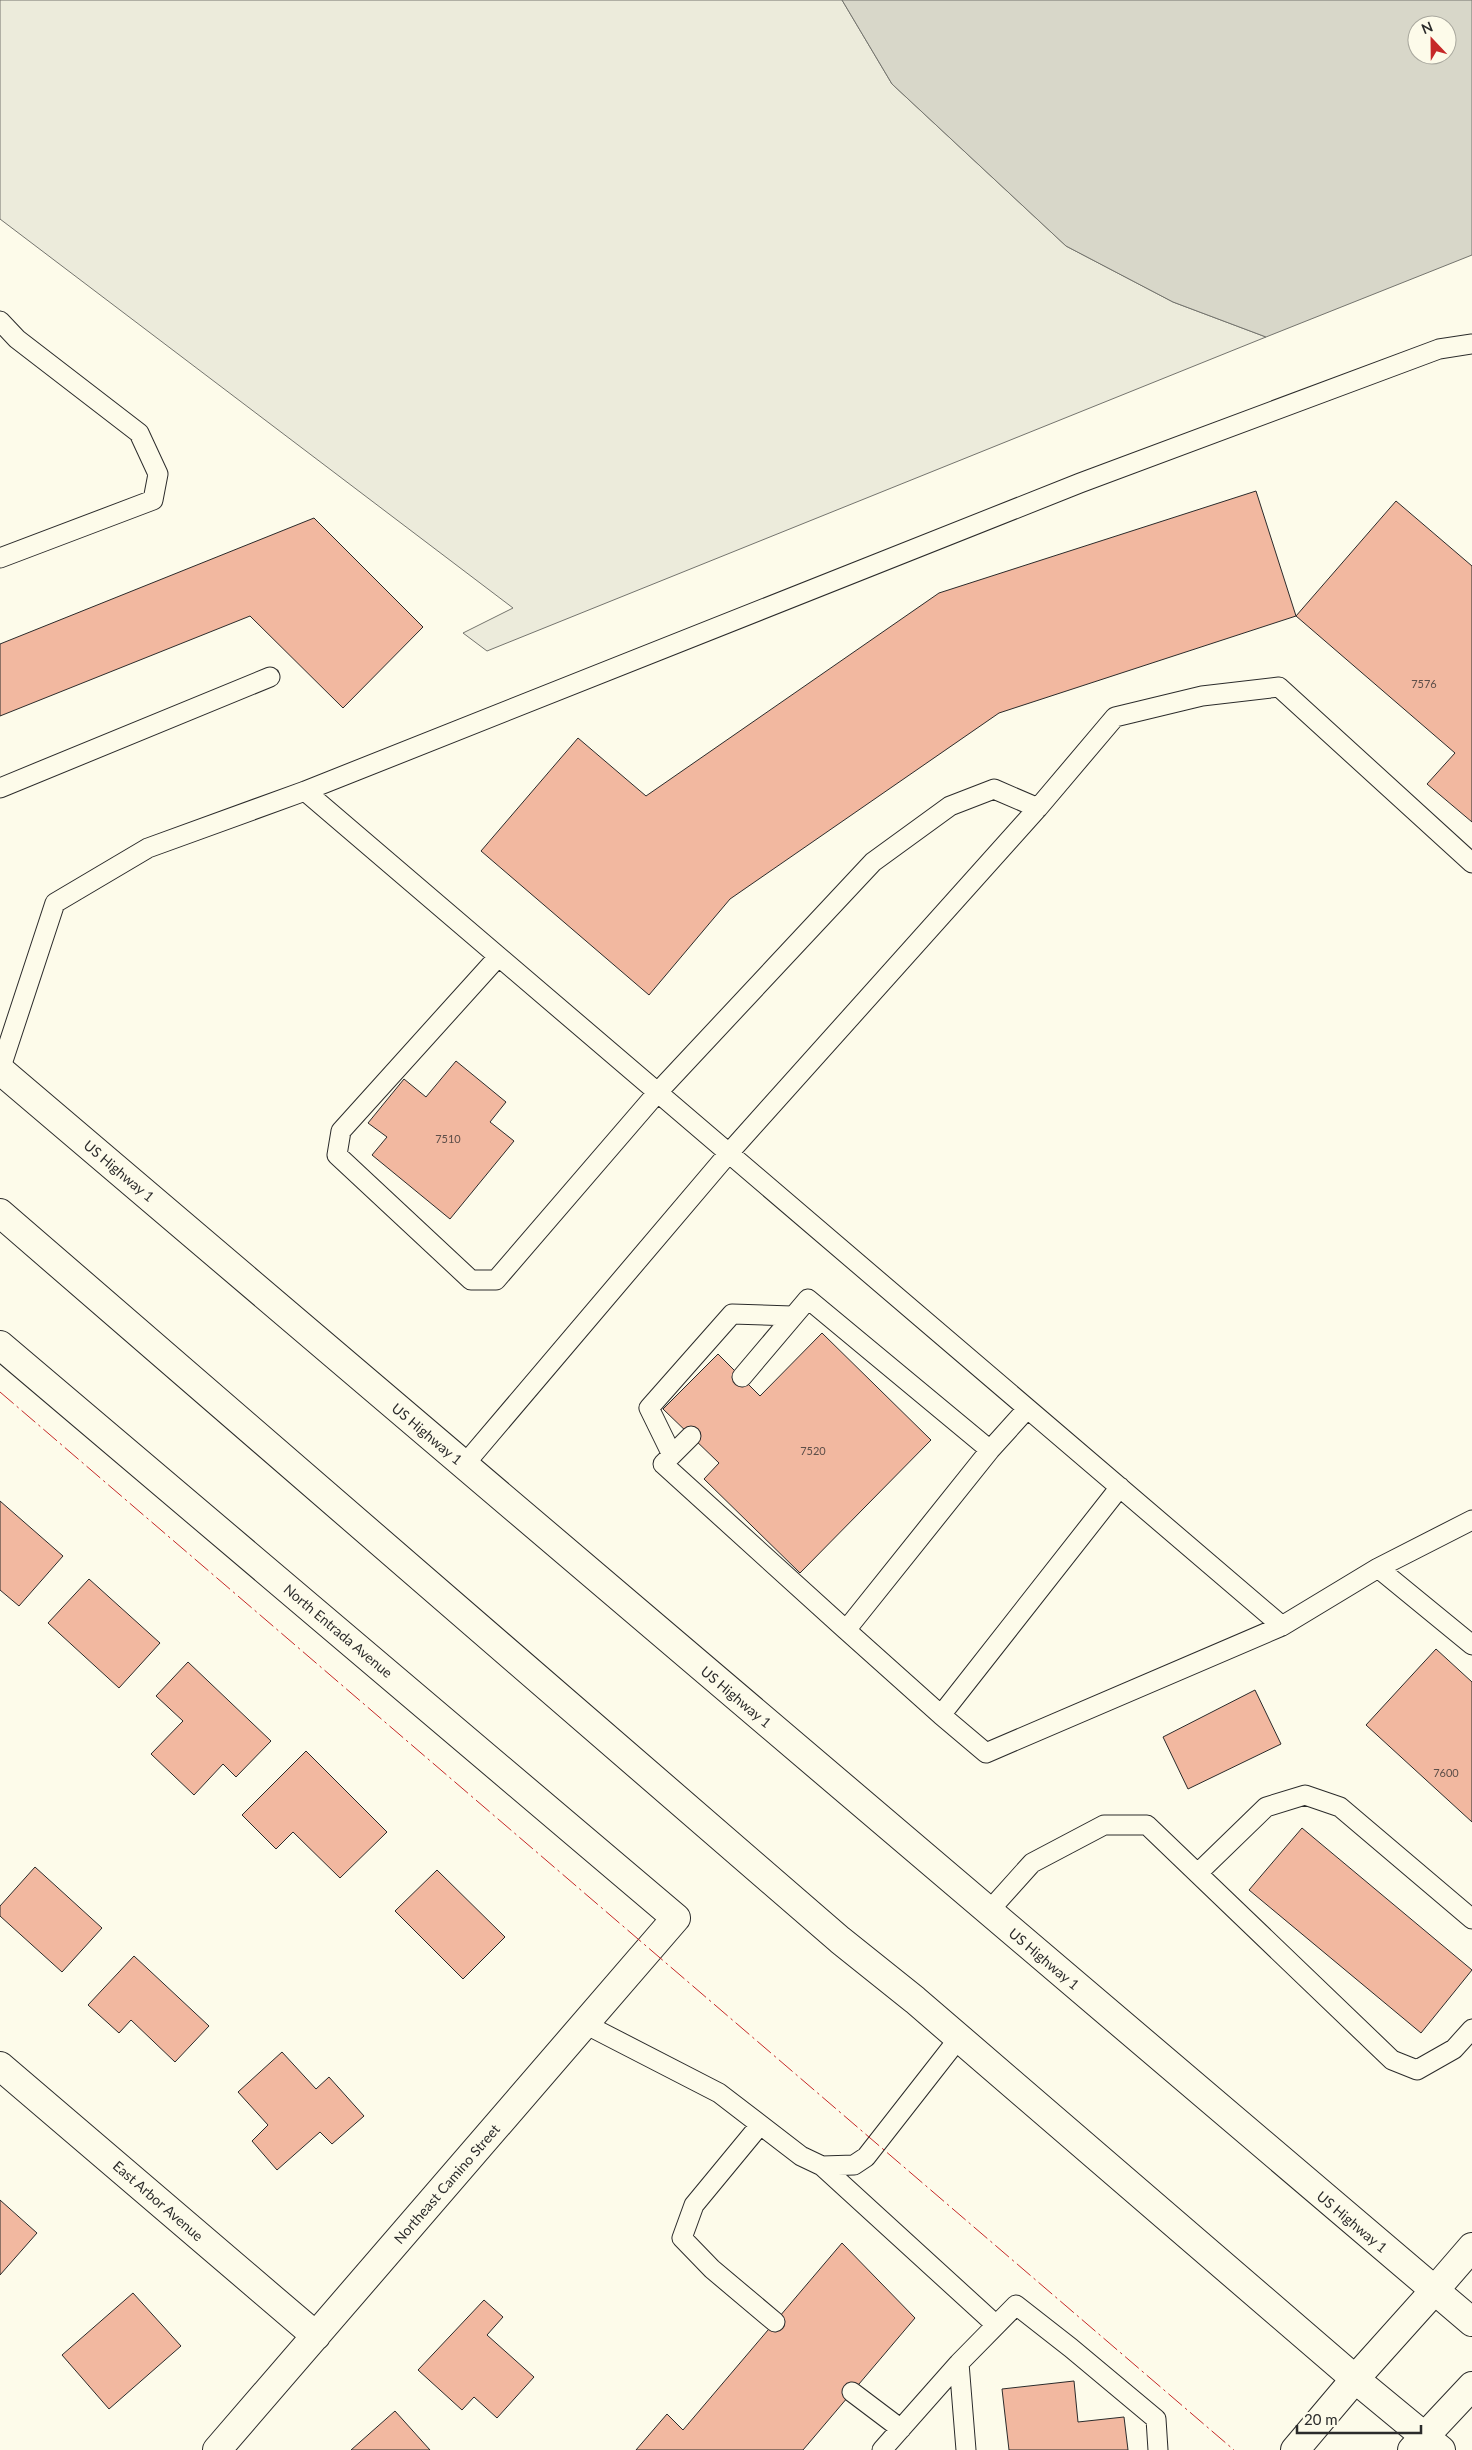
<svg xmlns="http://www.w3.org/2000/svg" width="1472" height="2450" font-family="Lato,sans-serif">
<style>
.green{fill:#ecebdb;stroke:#74746e}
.water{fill:#d8d7c9;stroke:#74746e;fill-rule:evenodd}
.building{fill:#f2b8a0;stroke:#2b2b2b}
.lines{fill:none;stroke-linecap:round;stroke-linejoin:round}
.service-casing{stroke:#2b2b2b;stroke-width:21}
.minor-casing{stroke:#2b2b2b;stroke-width:30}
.tertiary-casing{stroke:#2b2b2b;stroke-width:30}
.secondary-casing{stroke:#2b2b2b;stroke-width:30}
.primary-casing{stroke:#2b2b2b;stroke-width:30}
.service{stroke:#fdfbea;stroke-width:19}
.minor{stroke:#fdfbea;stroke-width:28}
.tertiary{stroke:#fdfbea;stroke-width:28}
.secondary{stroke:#fdfbea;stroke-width:28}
.primary{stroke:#fdfbea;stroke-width:28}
.power{stroke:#c62828;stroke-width:1;stroke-dasharray:18 4 2.5 4;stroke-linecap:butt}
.labels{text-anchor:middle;stroke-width:4;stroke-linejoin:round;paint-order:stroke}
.number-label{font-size:11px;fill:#5d4e48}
.street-label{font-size:14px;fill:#2b2b2b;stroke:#fdfbea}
</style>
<rect width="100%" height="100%" fill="#fdfbea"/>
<path class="green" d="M0,0H842L892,84L1066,246L1173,302L1266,337L487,651L463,633L513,608L0,219Z"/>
<path class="water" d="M842,0H1472V255L1266,337L1173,302L1066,246L892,84ZM1417,25H1447V55H1417Z"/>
<path class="building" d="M1256,491L1296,616L999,713L730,899L649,995L481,851L578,738L646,796L939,593Z
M1396,501L1472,566V822L1427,784L1455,753L1296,616Z
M314,518L423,627L343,708L250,616L0,716V644Z
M456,1061L506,1102L490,1122L514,1141L450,1219L372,1155L387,1137L368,1123L404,1079L426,1097Z
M822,1333L931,1440L800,1573L704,1479L719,1463L663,1409L718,1354L760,1396Z
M0,1501L63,1556L19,1606L0,1590Z
M89,1579L160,1643L119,1688L48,1623Z
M1436,1649L1472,1682V1822L1366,1725Z
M188,1662L271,1741L236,1777L223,1764L194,1795L151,1754L183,1721L156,1696Z
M1255,1690L1281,1744L1188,1789L1163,1737Z
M306,1751L387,1832L340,1878L293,1832L276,1849L242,1815Z
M1302,1828L1472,1970L1421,2033L1249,1890Z
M35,1867L102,1928L62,1972L0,1916V1906Z
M437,1870L505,1937L463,1979L395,1911Z
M134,1956L209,2026L175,2062L131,2020L119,2033L88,2005Z
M282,2052L316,2089L329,2077L364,2116L332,2144L320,2132L277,2170L252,2141L268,2125L238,2092Z
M0,2200L37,2233L0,2275Z
M842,2243L915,2318L803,2450H636L667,2414L683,2430Z
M133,2293L181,2346L109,2409L62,2355Z
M484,2300L503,2317L487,2335L534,2377L497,2418L474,2397L462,2410L418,2370Z
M1074,2381L1078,2422L1124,2417L1128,2450H1009L1002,2389Z
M395,2411L430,2450H351Z"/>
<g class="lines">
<defs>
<path id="service" d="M0,321L17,339L139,433L158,474L153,500L0,558
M0,788L270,677
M305,791L1282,1626
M498,957L341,1131L337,1155L471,1280H496L657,1093L873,862L950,806L994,789L1038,808
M0,1070L55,903L148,848L305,791L1080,483L1439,349L1472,344
M742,1377L808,1299L990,1450
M1027,1409L990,1450L846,1630L941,1715L1120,1487
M691,1436L663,1464L846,1630
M672,1455L649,1408L732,1314L792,1316
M464,1465L728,1154L1038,808L1115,717L1202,696L1279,687L1472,863
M1378,1568L1472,1645
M941,1715L986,1753L1282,1626L1378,1568L1472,1520
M1198,1873L1266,1807L1305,1795L1340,1807L1472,1919
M988,1912L1032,1863L1104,1825H1147L1392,2060L1417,2070L1454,2049L1472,2029
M585,2024L719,2093L801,2156L822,2166L854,2165L866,2157L959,2038
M760,2125L694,2205L682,2238L712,2269L775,2322
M822,2166L995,2324
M959,2363L966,2450
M852,2392L901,2429
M882,2450L959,2363L1016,2305L1071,2348L1156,2419L1158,2450"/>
<path id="minor" d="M0,1345L676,1918L217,2450
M0,2066L316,2336"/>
<path id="tertiary" d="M1434,2291L1472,2247"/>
<path id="secondary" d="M1295,2450L1355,2379L1434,2291
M1412,2450L1472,2386"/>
<path id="primary" d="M0,1070L1472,2322
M0,1213L840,1940L915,2000L1355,2379L1441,2450"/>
</defs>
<use href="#service" class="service-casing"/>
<use href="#minor" class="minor-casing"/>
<use href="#tertiary" class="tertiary-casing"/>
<use href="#secondary" class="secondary-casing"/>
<use href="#primary" class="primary-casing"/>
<use href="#service" class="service"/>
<use href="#minor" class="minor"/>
<use href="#tertiary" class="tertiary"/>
<use href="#secondary" class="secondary"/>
<use href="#primary" class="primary"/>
<path class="power" d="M0,1392L1234,2450"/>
</g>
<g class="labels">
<g class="number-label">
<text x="1424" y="688">7576</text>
<text x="448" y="1143">7510</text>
<text x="813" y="1455">7520</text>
<text x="1446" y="1777">7600</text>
</g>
<g class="street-label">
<text transform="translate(119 1171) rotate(40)" y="5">US Highway 1</text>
<text transform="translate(427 1434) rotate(40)" y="5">US Highway 1</text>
<text transform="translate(338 1631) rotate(40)" y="5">North Entrada Avenue</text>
<text transform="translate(736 1697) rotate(40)" y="5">US Highway 1</text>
<text transform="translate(1044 1959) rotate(40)" y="5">US Highway 1</text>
<text transform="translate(447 2184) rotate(-49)" y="5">Northeast Camino Street</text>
<text transform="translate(158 2201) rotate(41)" y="5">East Arbor Avenue</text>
<text transform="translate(1352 2222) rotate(40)" y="5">US Highway 1</text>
</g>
</g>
<g transform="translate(1432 40) rotate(338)"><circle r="24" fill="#fdfbea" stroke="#a9a89e"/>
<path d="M0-4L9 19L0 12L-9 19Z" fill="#c62828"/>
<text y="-8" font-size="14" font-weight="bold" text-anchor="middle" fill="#2b2b2b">N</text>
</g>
<path d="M1297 2425v8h124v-8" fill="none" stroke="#2b2b2b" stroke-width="2.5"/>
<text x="1304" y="2425" font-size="15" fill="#2b2b2b" stroke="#fdfbea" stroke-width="4" paint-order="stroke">20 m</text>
</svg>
